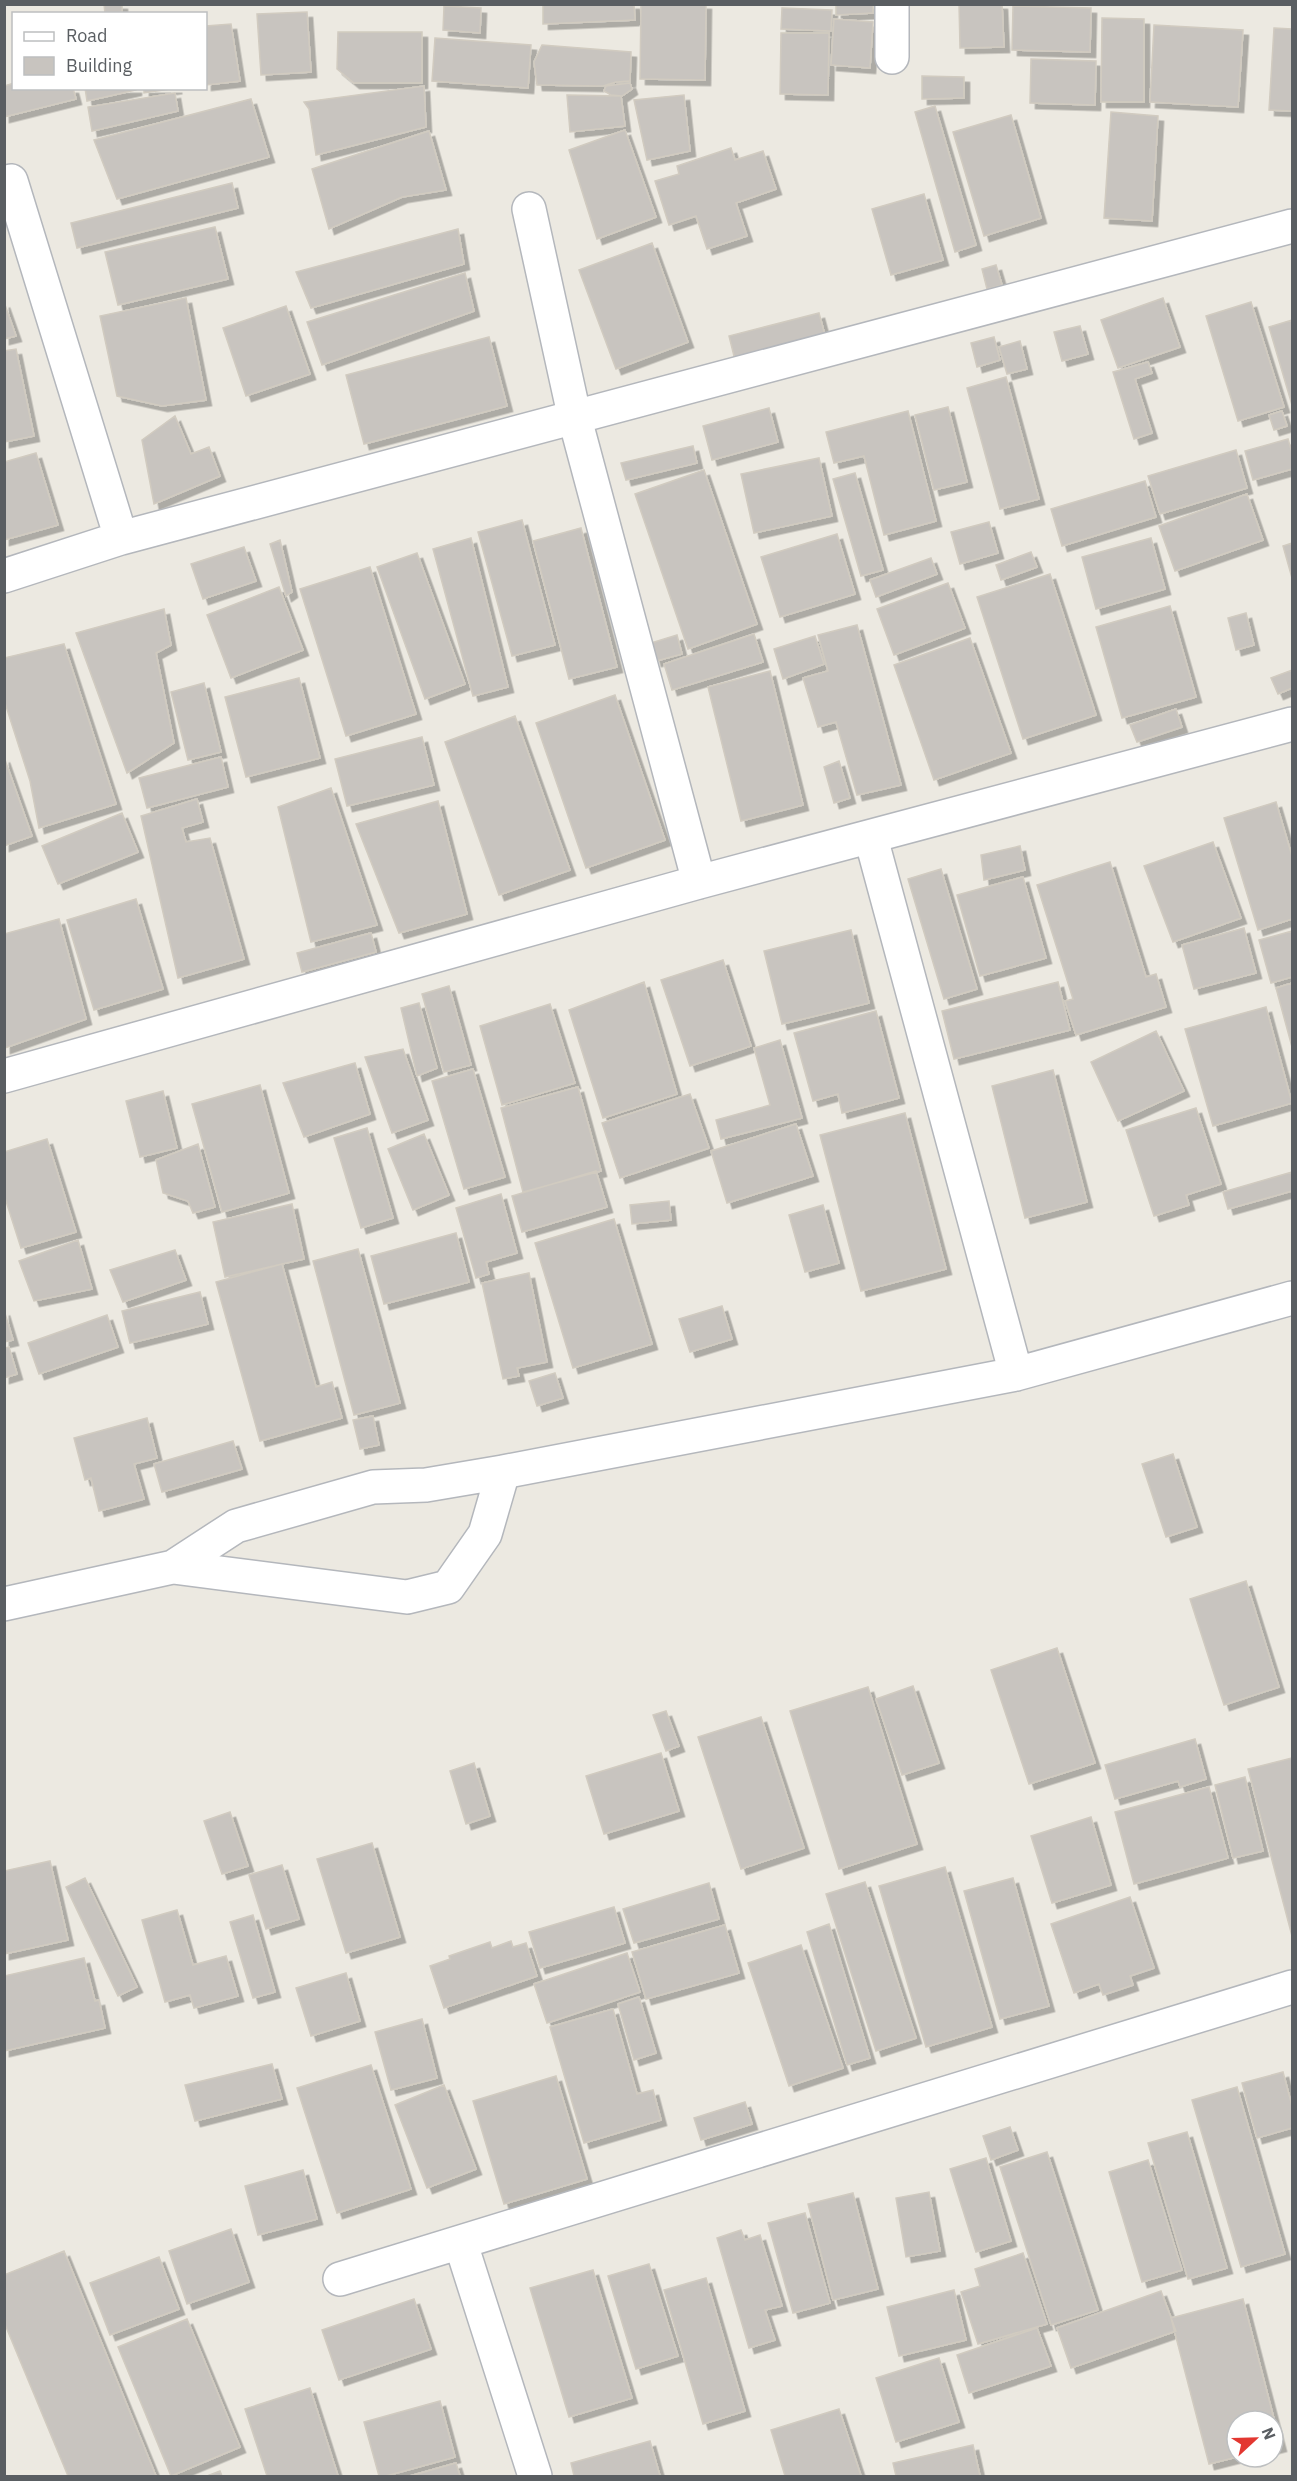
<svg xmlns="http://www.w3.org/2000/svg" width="1297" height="2481" font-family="'IBM Plex Sans',sans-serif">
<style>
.building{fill:#c8c4bf;stroke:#d1cbc0;stroke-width:1.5;filter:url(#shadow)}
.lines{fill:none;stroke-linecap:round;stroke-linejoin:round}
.minor-casing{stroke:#b4b7bc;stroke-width:36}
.minor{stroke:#fff;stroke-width:33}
</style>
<defs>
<filter id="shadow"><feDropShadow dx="5.5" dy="5.5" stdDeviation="0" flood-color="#0004"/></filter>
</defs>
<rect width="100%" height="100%" fill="#ece9e1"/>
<path class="building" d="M104,4H122V12L105,14Z
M543,4H634L635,20L543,24Z
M641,4H706L705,80L640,79Z
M836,4H873V13L836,15Z
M959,4H1002L1004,47L960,48Z
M444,6L481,8L480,33L443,30Z
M1013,6L1091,8L1090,52L1012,50Z
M782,8L832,10L831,31L781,29Z
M307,12L311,72L261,75L257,14Z
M1102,18L1144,19V102H1101Z
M834,19L873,22L870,68L831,65Z
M231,24L240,81L206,85V26Z
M1154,25L1243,30L1238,107L1150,102Z
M1274,28L1292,29V111L1269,110Z
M338,32H422V83H354L337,69Z
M781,33H829L828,95L780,94Z
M435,38L531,45L528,88L432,81Z
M542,45L631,52L630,81L616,82L603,86L537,85L534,62Z
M1031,59L1096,61L1095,105L1030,103Z
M922,76L964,77V98L922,99Z
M14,83V88H73L76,99L4,117V86Z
M630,83L632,89L622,96L611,95L604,91L606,86Z
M424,86L426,127L316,155L309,109L304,102Z
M85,88H136V90L87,101Z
M144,88H177L144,93Z
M175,93L178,111L92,131L88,107Z
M567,95L621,96L625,126L570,132Z
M684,95L690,151L647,160L634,100Z
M251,99L269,157L117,199L94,140Z
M935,106L976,245L955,252L915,112Z
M1111,112L1158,116L1152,221L1104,218Z
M1011,115L1041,218L984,236L953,132Z
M625,130L656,217L597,239L569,150Z
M429,131L446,190L402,197L329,229L312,169Z
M731,148L735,160L763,151L776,189L736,203L747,236L707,249L696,216L669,225L655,181L679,174L677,166Z
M232,183L238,208L77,248L71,223Z
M924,194L943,260L891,275L872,209Z
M215,227L228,279L118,305L105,252Z
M458,229L464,264L311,308L296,272Z
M652,243L688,342L616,369L579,270Z
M996,265L1002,285L987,289L982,269Z
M465,273L474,311L322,365L307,322Z
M186,298L206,400L162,406L117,396L100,316Z
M1163,298L1180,347L1118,368L1101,320Z
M4,302L16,336L4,339Z
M1251,302L1284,407L1238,421L1206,316Z
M286,306L310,374L246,396L223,328Z
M819,313L826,339L735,360L729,336Z
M1292,320V405L1269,327Z
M1080,326L1088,354L1062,361L1054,332Z
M489,337L507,406L364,444L346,375Z
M994,337L1000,360L977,367L971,343Z
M1020,341L1027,369L1007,374L999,347Z
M16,349L34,436L4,442V351Z
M1148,362L1152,373L1135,379L1152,433L1134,439L1113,372Z
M1006,377L1039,499L1000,509L967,388Z
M948,407L967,482L934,490L915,415Z
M769,408L778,442L712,460L703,426Z
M908,411L936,521L884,535L864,456L834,463L826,432Z
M1282,411L1287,426L1274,430L1269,415Z
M175,416L191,454L209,447L220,476L154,504L142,440Z
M1288,439L1292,453V469L1253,480L1245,451Z
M693,446L697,463L626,480L621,463Z
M1236,450L1247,488L1160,514L1148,476Z
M36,453L58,525L4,540V462Z
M819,458L832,516L754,533L741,474Z
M704,470L757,624L688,649L635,494Z
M855,473L883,570L861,576L833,479Z
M1145,481L1156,517L1062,546L1051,509Z
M1247,494L1263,540L1175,571L1159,526Z
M522,520L555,645L512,656L478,532Z
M989,522L998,553L960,564L951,532Z
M581,528L617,667L569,679L533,541Z
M837,534L855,594L780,617L761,557Z
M471,538L508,687L473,696L433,549Z
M1151,538L1165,589L1096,609L1082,557Z
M280,540L292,592L286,596L270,544Z
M1292,543V578L1283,546Z
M244,547L256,581L203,599L191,564Z
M1031,552L1037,567L1001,580L996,565Z
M417,553L465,684L425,699L377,567Z
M931,558L937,574L876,597L870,580Z
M370,567L416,714L346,736L300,589Z
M1050,574L1096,715L1023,739L977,597Z
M948,583L965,628L894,655L877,609Z
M279,587L303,650L231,678L207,615Z
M1170,606L1196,697L1122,718L1096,627Z
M164,609L171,645L156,653L174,743L127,773L76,633Z
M1246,613L1254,645L1236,650L1228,618Z
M857,625L901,785L857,795L836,722L818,727L803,678L828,671L818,635Z
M754,634L763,662L672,690L664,664Z
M677,635L682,654L656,661L651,643Z
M815,636L824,664L783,679L774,649Z
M970,638L1011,753L934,780L894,665Z
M64,644L116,804L39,828L30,781L4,700V658Z
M1292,670V688L1278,694L1271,678Z
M770,671L803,805L741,821L708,687Z
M299,678L320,758L246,777L225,697Z
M204,683L221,752L188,760L171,692Z
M615,695L665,840L586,868L536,723Z
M1176,709L1182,727L1137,742L1130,725Z
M515,716L570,870L499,895L445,742Z
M422,737L434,785L347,806L335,759Z
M4,757L32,836L4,846Z
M221,757L228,787L147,808L139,778Z
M839,761L850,798L834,803L824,767Z
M331,788L377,925L311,942L278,807Z
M197,799L203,822L182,828L186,842L210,838L244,959L178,978L141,816Z
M438,801L467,914L399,933L356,824Z
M1276,802L1292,856V919L1258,930L1224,818Z
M122,813L138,852L58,884L42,846Z
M1213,842L1241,918L1173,942L1144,866Z
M1020,846L1025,870L984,880L981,855Z
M1110,862L1146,977L1156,974L1166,1007L1076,1035L1065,1001L1073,999L1037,885Z
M941,869L977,989L944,999L908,879Z
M1023,877L1046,958L980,976L957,895Z
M136,899L163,989L94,1010L67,920Z
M59,919L86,1019L5,1048L4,934Z
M1244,928L1256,973L1194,989L1182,945Z
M851,930L869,1003L782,1024L764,951Z
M1292,931V977L1271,983L1259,940Z
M371,933L376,952L302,972L297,953Z
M723,960L751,1046L690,1066L661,980Z
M644,982L677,1094L603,1118L569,1010Z
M1058,982L1070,1030L954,1059L942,1011Z
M1292,983V1047L1276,988Z
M449,986L471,1065L444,1072L422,994Z
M419,1003L437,1068L417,1076L401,1008Z
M550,1004L575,1083L502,1105L480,1026Z
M1266,1007L1292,1103L1213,1126L1185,1029Z
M876,1011L899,1098L842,1113L838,1094L813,1101L794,1033Z
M1156,1031L1184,1091L1118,1121L1091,1062Z
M780,1040L802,1118L721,1139L716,1120L770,1105L754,1048Z
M403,1049L428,1120L392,1133L365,1057Z
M355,1063L370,1114L304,1137L283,1083Z
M473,1069L505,1177L464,1189L432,1081Z
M1053,1070L1087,1202L1025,1218L992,1086Z
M260,1085L289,1193L222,1212L192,1104Z
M578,1087L601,1171L523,1192L501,1108Z
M163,1091L177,1148L140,1157L126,1101Z
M690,1094L709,1148L620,1178L602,1123Z
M1196,1108L1221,1184L1186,1195L1189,1205L1154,1216L1126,1130Z
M905,1113L946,1269L861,1291L820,1135Z
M796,1124L813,1176L727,1203L711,1151Z
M367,1128L393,1218L361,1228L334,1138Z
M424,1134L449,1195L413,1210L388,1149Z
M47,1139L76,1232L21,1248L4,1195V1152Z
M198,1144L215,1207L193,1213L188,1201L163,1193L156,1160Z
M596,1171L607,1207L522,1232L512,1196Z
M1292,1172V1191L1228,1209L1223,1192Z
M501,1194L517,1253L486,1262L489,1274L476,1278L456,1208Z
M669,1201L671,1220L632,1224L630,1205Z
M292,1204L304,1259L225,1277L213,1222Z
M823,1205L839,1263L805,1272L789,1215Z
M614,1219L652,1344L573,1368L535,1243Z
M456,1233L469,1282L384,1304L371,1256Z
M78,1240L92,1289L34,1301L19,1261Z
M358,1249L400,1403L354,1415L313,1261Z
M175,1250L186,1280L123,1302L110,1270Z
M282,1264L316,1387L332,1382L342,1418L260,1441L216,1282Z
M529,1273L547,1362L517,1368L519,1376L503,1379L482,1283Z
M200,1292L208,1324L130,1343L122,1311Z
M722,1306L732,1339L690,1352L679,1319Z
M4,1310L13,1340L4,1342Z
M107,1315L118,1347L39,1374L28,1343Z
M9,1347L17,1374L4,1378V1348Z
M555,1373L563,1398L537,1406L529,1381Z
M373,1416L379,1445L360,1449L353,1420Z
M147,1418L157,1458L134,1464L144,1499L99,1511L91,1478L85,1480L74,1438Z
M233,1441L242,1469L162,1492L154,1464Z
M1173,1454L1197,1527L1166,1537L1142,1464Z
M1246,1581L1279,1687L1224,1705L1190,1599Z
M1057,1648L1095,1763L1029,1784L991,1670Z
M913,1686L939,1763L902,1775L876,1699Z
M868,1687L917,1844L839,1869L790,1711Z
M666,1711L679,1746L666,1751L653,1715Z
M761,1717L804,1848L741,1869L698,1737Z
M1195,1739L1206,1779L1180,1787L1178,1781L1115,1799L1105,1765Z
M661,1753L679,1811L604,1834L586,1776Z
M1292,1758V1936L1248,1769Z
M474,1763L490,1816L466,1824L450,1771Z
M1245,1777L1263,1851L1233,1858L1215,1785Z
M1209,1787L1228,1858L1134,1884L1115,1812Z
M230,1812L248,1866L222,1874L204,1821Z
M1091,1817L1111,1885L1052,1903L1031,1836Z
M372,1843L400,1937L346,1953L317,1859Z
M50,1861L68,1940L4,1954V1871Z
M282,1865L299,1919L266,1929L249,1875Z
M945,1867L992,2027L926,2047L879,1886Z
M85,1878L137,1987L118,1996L66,1887Z
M1013,1878L1049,2006L1000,2019L964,1891Z
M865,1882L916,2038L876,2051L826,1894Z
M709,1883L719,1919L634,1943L623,1909Z
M1130,1897L1154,1968L1130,1976L1133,1985L1103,1995L1099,1984L1074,1993L1051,1924Z
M614,1907L625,1943L540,1968L529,1932Z
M177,1910L193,1965L226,1956L238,1996L194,2008L190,1995L165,2002L142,1920Z
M253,1915L275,1992L253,1998L230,1922Z
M829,1924L870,2058L847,2065L807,1932Z
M725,1925L739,1973L646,1999L632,1952Z
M511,1941L513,1947L526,1943L537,1976L444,2008L430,1966L450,1959L449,1956L490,1942L492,1948Z
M801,1945L843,2068L789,2086L748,1963Z
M627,1953L640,1992L547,2023L534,1984Z
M84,1958L95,2001L99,2000L105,2028L4,2051V1976Z
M346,1973L360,2021L311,2036L296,1988Z
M639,1997L656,2053L634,2060L618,2004Z
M613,2009L637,2094L653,2090L661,2120L584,2143L550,2027Z
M422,2019L437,2078L391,2090L375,2032Z
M272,2064L282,2099L195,2121L185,2085Z
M371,2065L411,2189L337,2213L297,2088Z
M1283,2072L1292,2106V2128L1257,2138L1242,2083Z
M556,2076L587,2179L504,2204L473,2101Z
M444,2085L476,2169L427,2188L395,2105Z
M1237,2087L1285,2254L1241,2267L1192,2100Z
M745,2102L752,2124L701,2140L694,2118Z
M1010,2127L1018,2150L991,2160L983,2136Z
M1187,2132L1227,2268L1188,2279L1148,2143Z
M1047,2152L1098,2310L1051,2325L1000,2167Z
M986,2158L1011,2241L976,2252L950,2169Z
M1148,2160L1182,2270L1142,2282L1109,2172Z
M303,2170L317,2219L258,2235L245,2186Z
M929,2192L940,2251L906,2257L896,2198Z
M853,2193L878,2289L833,2300L808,2204Z
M805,2213L830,2303L793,2313L768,2223Z
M231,2229L249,2282L187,2304L169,2251Z
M741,2230L745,2240L760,2235L782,2306L765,2310L775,2340L749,2348L717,2238Z
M64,2251L156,2476H68L4,2322V2275Z
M1023,2253L1047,2324L978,2344L961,2292L980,2286L975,2269Z
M159,2257L179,2309L110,2335L90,2283Z
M649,2264L678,2356L636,2369L608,2276Z
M593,2270L632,2398L569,2417L530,2288Z
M706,2278L745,2411L703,2424L664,2290Z
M954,2290L966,2340L899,2356L887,2307Z
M1161,2291L1176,2331L1071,2368L1057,2328Z
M414,2299L431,2349L339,2380L322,2330Z
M1243,2299L1281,2446L1273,2448V2421H1237V2457L1209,2464L1171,2318Z
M187,2319L240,2447L171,2476L118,2347Z
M1037,2328L1051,2366L969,2393L957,2355Z
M939,2358L959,2422L896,2442L876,2378Z
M310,2388L338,2476H267L245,2409Z
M440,2401L455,2457L386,2476H379L364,2422Z
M839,2409L861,2476H785L771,2430Z
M650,2441L660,2476H574L571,2463Z
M973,2445L980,2476H896L893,2463Z
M456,2463L460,2476H410Z
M220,2471L222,2476H207Z"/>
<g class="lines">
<defs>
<path id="minor" d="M892,57V4
M11,181L121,538
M529,209L575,419L699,882
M4,576L121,538L1292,226
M871,838L1016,1374
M4,1076L699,882L1292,724
M173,1567L236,1526L373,1487L426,1485L503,1472
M4,1604L173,1567L407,1597L448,1587L485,1534L503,1472L1016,1374L1292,1298
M461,2244L535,2476
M340,2279L1292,1987"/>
</defs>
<use href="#minor" class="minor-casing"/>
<use href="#minor" class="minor"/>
</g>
<rect width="1297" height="2481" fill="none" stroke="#5a5e62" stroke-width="12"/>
<rect x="12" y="12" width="195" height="78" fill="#ffffff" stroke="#bdbfc0" stroke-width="1.5"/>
<rect x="24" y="32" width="30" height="9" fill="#ffffff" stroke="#bdbfc0" stroke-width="1.5"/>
<text x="66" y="42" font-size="18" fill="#5a5e62">Road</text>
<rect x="24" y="57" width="30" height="18" fill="#c8c4bf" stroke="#bdbfc0" stroke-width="1.5"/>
<text x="66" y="72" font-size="18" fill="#5a5e62">Building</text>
<g transform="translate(1255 2439) rotate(68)"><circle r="28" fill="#ffffff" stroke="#bdbfc0" stroke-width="1.5"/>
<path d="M0-4.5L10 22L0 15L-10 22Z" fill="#e33731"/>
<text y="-9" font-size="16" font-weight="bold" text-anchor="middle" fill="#5a5e62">N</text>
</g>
</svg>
